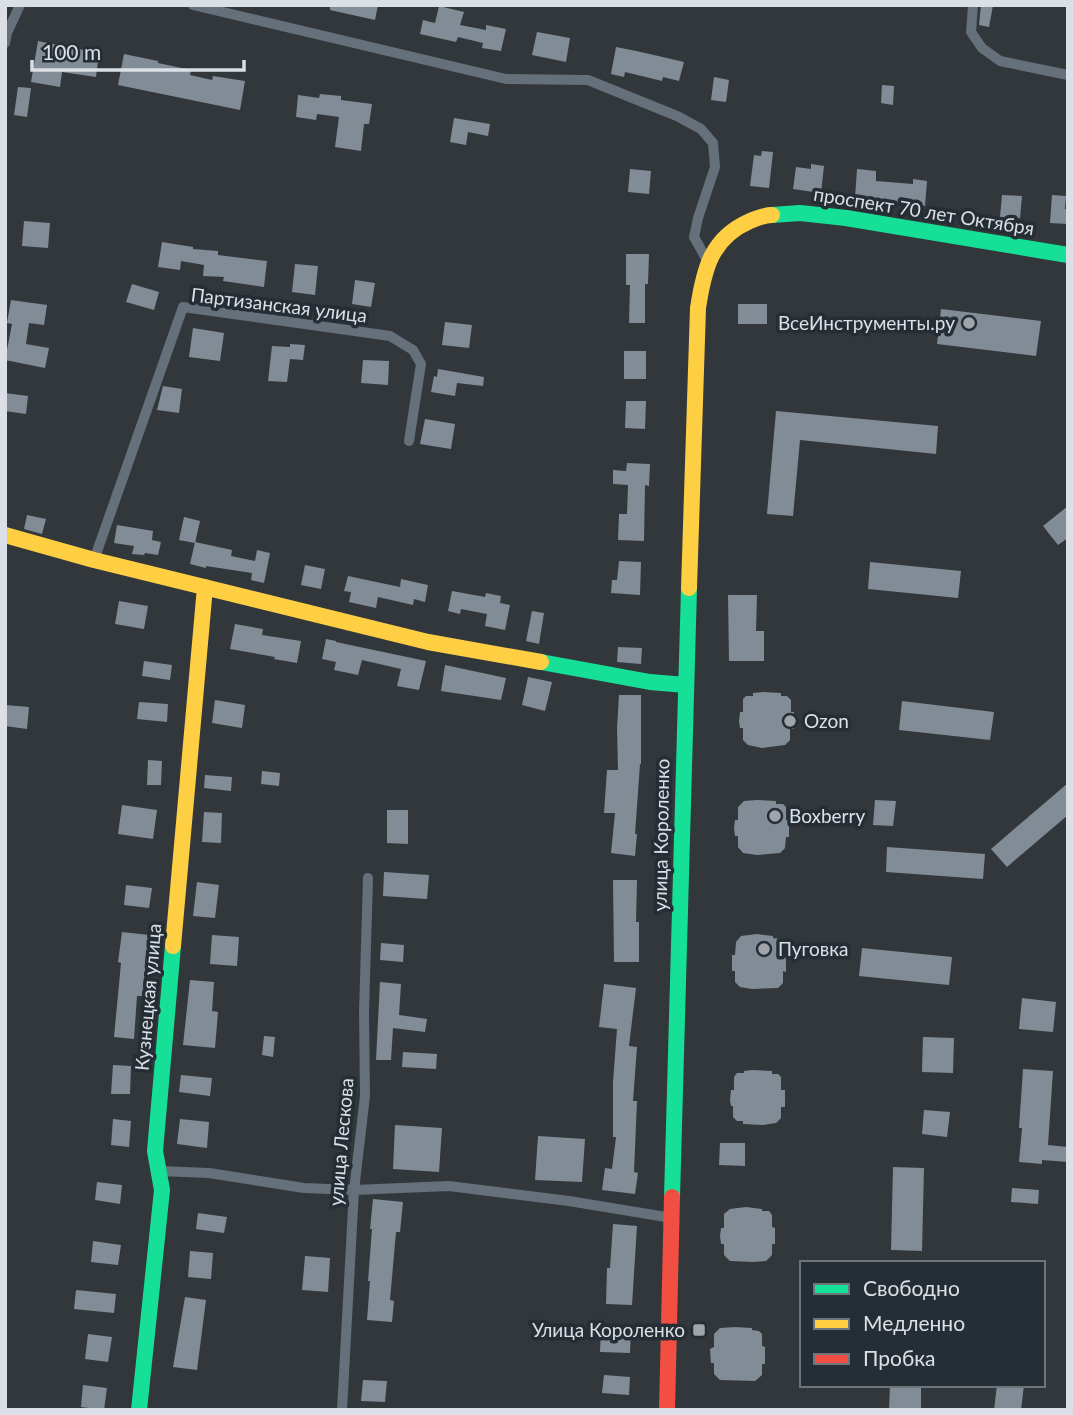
<svg xmlns="http://www.w3.org/2000/svg" width="1073" height="1415" font-family="Lato,sans-serif">
<style>
.building{fill:#828c96}
.lines{fill:none;stroke-linecap:round;stroke-linejoin:round}
.street{stroke:#65707b;stroke-width:10}
.fast{stroke:#16e098;stroke-width:16}
.slow{stroke:#ffcf43;stroke-width:16}
.jam{stroke:#f24e42;stroke-width:16}
.poi-dot{fill:#9fa5aa;stroke:#252d35;stroke-width:2.5}
.labels{text-anchor:middle;stroke-width:7;stroke-linejoin:round;paint-order:stroke}
.street-label{font-size:19px;fill:#dae0e5;stroke:#252d35}
.poi-label{font-size:19px;fill:#dae0e5;stroke:#252d35;text-anchor:start}
</style>
<rect width="100%" height="100%" fill="#32373c"/>
<path class="building" d="M330,5H378L375,20L330,10Z
M981,5H993L989,27L979,25Z
M439,6L464,12L460,25L486,30V25L506,29L501,51L482,48L483,43L458,37L456,42L420,34L423,20L435,23Z
M537,32L570,38L566,62L532,55Z
M38,41L99,53L96,77L62,72L60,87L31,82Z
M616,47L641,52L684,62L679,81L663,77L662,81L625,72L624,77L611,74Z
M124,54L158,61V63L191,70L190,75L212,80L213,76L245,81L240,110L118,85Z
M714,77L729,80L726,102L711,100Z
M882,85L894,86L893,105L881,103Z
M18,87L31,88L27,117L14,115Z
M320,94L341,96V100L372,104L369,124H364L361,151L335,147L339,117L317,114L316,120L296,117L298,95L319,98Z
M454,118L490,124L488,136L468,132L466,145L450,142Z
M762,151L773,152L769,188L750,186L754,155L761,156Z
M811,164L824,166L821,193L793,189L796,167L811,169Z
M630,169L651,171L649,194L628,192Z
M857,169L876,171V181L913,184V179L927,181L925,206L855,198Z
M1002,195L1022,196L1020,218L1000,217Z
M1052,195L1066,196L1065,209L1068,210V224L1050,223Z
M24,221L50,223L48,248L22,246Z
M162,242L193,247V249L218,251V255L267,261L264,287L223,281L224,277L203,276L204,265L181,261L180,270L158,267Z
M626,254H649L648,284H645V323H629L630,285H626Z
M295,264L318,266L315,295L292,292Z
M355,280L375,283L371,307L352,304Z
M132,284L159,292L154,310L126,302Z
M11,300L47,305L44,325L29,323L26,344L49,348L45,368L5,360L12,324L7,323Z
M738,304H767V324H738Z
M941,309L1041,321L1036,356L937,344Z
M445,322L472,325L469,348L442,345Z
M193,328L224,333L220,361L189,357Z
M290,344L305,345L303,360L290,359L287,382L268,381L272,346L290,347Z
M624,351H646V379H624Z
M363,360L389,361L388,385L361,383Z
M438,369L484,377L483,386L457,383L455,396L431,392L434,376L437,377Z
M163,386L182,389L179,413L157,410Z
M5,393L28,396L26,414L5,411Z
M626,401H646L645,429L625,428Z
M776,411L938,426L936,454L800,440L793,516L767,514Z
M425,419L455,424L451,449L420,444Z
M627,463L650,464L649,486L645,485L644,541L618,540L619,514H627L628,485L613,484V470L626,471Z
M1068,506V538L1058,545L1043,526Z
M27,515L46,519L42,534L24,529Z
M184,517L200,521L195,543L179,540Z
M117,525L153,531L152,540L161,542L158,555L145,553L144,555L132,554L134,546L114,543Z
M195,542L232,550L231,556L255,561L257,550L270,553L264,583L251,580L252,573L206,566V568L190,564Z
M619,561L641,562L640,595L611,593L612,580H617Z
M870,562L961,571L958,598L868,589Z
M305,565L325,569L321,589L301,585Z
M348,576L400,587L401,579L428,585L425,602L414,599L413,605L378,597L376,608L349,602L351,592L344,591Z
M452,591L485,597L486,593L501,596L500,603L510,605L505,630L485,626L487,614L461,609L460,614L448,611Z
M728,595H757L756,631H764V661H729Z
M119,601L148,606L144,629L115,624Z
M532,611L544,613L539,644L526,641Z
M235,624L263,629L262,635L301,641L297,663L274,659L275,657L230,649Z
M326,639L336,641V642L426,661L419,690L397,686L401,669L362,660L358,675L334,670L336,662L322,659Z
M618,647L642,648L641,664L617,662Z
M144,661L172,665L170,680L142,676Z
M445,665L506,678L501,700L441,691Z
M528,677L552,682L545,711L522,705Z
M763,692L781,693V696H787L791,700V712H794V729H790V740L785,745L762,748L748,745L743,740V728H740L739,721L740,712H743V699L746,696H753V693Z
M619,695H641V764H640L635,834H637L635,856L611,853L615,813H604L607,770H618L617,728Z
M215,700L245,705L242,728L212,723Z
M902,701L994,712L990,740L899,730Z
M139,702L168,704L167,722L137,719Z
M5,705L29,707L27,729L5,726Z
M148,760L162,761L161,785H147Z
M262,771L280,773L279,786L261,784Z
M205,775L232,777L231,791L204,788Z
M1068,783V815L1007,867L991,849Z
M757,800L776,801V804H783L786,807V820H789V837H786L785,848L780,853L757,855L743,853L738,847V836H735L734,828L735,820H738V807L744,801Z
M875,800L896,801L893,826L873,825Z
M122,805L157,810L153,839L118,834Z
M387,810H408V844L387,843Z
M204,812L222,813L221,843L202,842Z
M887,847L985,854L983,879L886,872Z
M384,872L429,875L427,899L383,896Z
M613,880H637L636,922H639V962H614Z
M197,882L219,885L215,918L193,916Z
M126,885L152,888L149,908L124,905Z
M122,932L149,935L142,996H137L134,1039L114,1037L121,963L118,962Z
M757,934L773,936V938L780,939L783,942V955H786V972L783,971V983L778,988L752,989L740,987L735,982V971H732V955H735L736,942L741,936Z
M212,935L239,937L237,966L210,964Z
M381,943L404,945L403,962L380,960Z
M862,948L952,957L949,985L859,976Z
M190,980L214,982L212,1011L218,1012L215,1048L183,1045Z
M380,982L401,984L399,1015L427,1019L425,1032L393,1028L391,1060H376Z
M604,984L636,988L629,1046L637,1047L633,1101H637L634,1172L638,1173L635,1194L602,1190L605,1168L612,1169L616,1137H613V1082L617,1029L599,1027Z
M1022,998L1056,1002L1053,1032L1019,1029Z
M264,1036L275,1037L273,1057L262,1055Z
M923,1037L954,1038L953,1073L922,1072Z
M403,1052L437,1054L436,1069L402,1067Z
M113,1065L131,1066L130,1094H111Z
M1023,1069L1053,1071L1048,1145L1068,1147V1162L1042,1160V1164L1019,1162L1022,1128H1019Z
M752,1070L772,1071V1074H778L781,1077V1090H785V1107H781V1118L776,1123L763,1125L743,1124V1121H737L733,1117V1106H731L730,1100L731,1090H734V1077L737,1073H744V1071Z
M181,1075L212,1078L210,1096L179,1092Z
M924,1110L950,1112L947,1137L922,1134Z
M113,1119L131,1121L129,1147L111,1145Z
M180,1119L209,1122L207,1148L177,1144Z
M395,1125L442,1128L439,1172L393,1169Z
M538,1136L585,1139L582,1182L535,1180Z
M720,1143H745V1166L719,1165Z
M893,1167L924,1168L922,1251L891,1250Z
M97,1182L122,1185L120,1204L95,1200Z
M1012,1188L1039,1190L1038,1204L1011,1202Z
M373,1199L403,1202L400,1232H396L390,1300L394,1301L392,1322L367,1320L370,1281H368L372,1229H370Z
M746,1207L762,1209V1211H769L772,1215V1227L775,1228V1244H772V1255L766,1261L753,1262L730,1261L724,1255V1244H721L720,1236L721,1228H724V1214L730,1209Z
M198,1213L227,1217L224,1233L196,1229Z
M613,1224L637,1226L632,1305L606,1304L607,1268H610Z
M93,1241L121,1245L118,1265L91,1262Z
M190,1251L213,1253L211,1279L188,1277Z
M305,1256L330,1258L328,1292L302,1290Z
M76,1290L116,1294L114,1313L74,1309Z
M185,1297L206,1300L197,1370L173,1367Z
M601,1326L631,1327L630,1353L600,1352Z
M735,1327L752,1328V1330L759,1331L762,1334V1346L765,1347V1364H762V1375L755,1381L720,1380L714,1374V1363H711L710,1349L714,1347V1334L720,1328Z
M88,1334L112,1337L108,1362L85,1359Z
M604,1375L630,1377L629,1395L602,1393Z
M363,1380L387,1381L385,1402L361,1401Z
M83,1385L107,1388L104,1410L81,1407Z
M890,1385H921V1410H889Z
M997,1385H1024L1021,1410H994Z"/>
<g class="lines">
<path class="street" d="M193,5L506,79L588,80L677,116L701,129L713,143L715,167L698,218L694,237L708,262
M973,5L971,32L982,48L1000,61L1068,75
M5,43L7,33L20,5
M94,560L183,307L390,336L413,350L421,364L409,441
M159,1171L209,1173L304,1188L354,1190L449,1186L569,1201L672,1218
M342,1410L354,1190L365,1096L364,1012L368,878"/>
<path class="fast" d="M772,215L800,213L846,218L1068,255
M541,662L650,682L686,685
M672,1197L689,588
M139,1410L162,1190L155,1151L173,946"/>
<path class="slow" d="M5,535L94,560L428,642L541,662
M689,588L698,308C704,269 711,238 750,221C757,218 764,215 772,215
M173,946L205,587"/>
<path class="jam" d="M667,1410L672,1197"/>
</g>
<g class="poi-dot">
<circle cx="969" cy="323" r="7"/>
<circle cx="790" cy="721" r="7"/>
<circle cx="775" cy="816" r="7"/>
<circle cx="764" cy="949" r="7"/>
<rect x="692" y="1323" width="14" height="14" rx="3.5"/>
</g>
<g class="labels">
<g class="street-label">
<text transform="translate(924 211) rotate(9)" y="7">проспект 70 лет Октября</text>
<text transform="translate(279 305) rotate(7)" y="7">Партизанская улица</text>
<text transform="translate(661 835) rotate(-89)" y="7">улица Короленко</text>
<text transform="translate(148 997) rotate(-85)" y="7">Кузнецкая улица</text>
<text transform="translate(341 1142) rotate(-85)" y="7">улица Лескова</text>
</g>
<g class="poi-label">
<text x="955" y="330" text-anchor="end">ВсеИнструменты.ру</text>
<text x="804" y="728">Ozon</text>
<text x="789" y="823">Boxberry</text>
<text x="778" y="956">Пуговка</text>
<text x="685" y="1337" text-anchor="end">Улица Короленко</text>
</g>
</g>
<rect width="1073" height="1415" fill="none" stroke="#dae0e5" stroke-width="14"/>
<rect x="800" y="1261" width="245" height="126" fill="#252d35" stroke="#6d757b" stroke-width="2"/>
<rect x="814" y="1284" width="35" height="10" fill="#16e098" stroke="#6d757b" stroke-width="2"/>
<text x="863" y="1296" font-size="21" fill="#dae0e5">Свободно</text>
<rect x="814" y="1319" width="35" height="10" fill="#ffcf43" stroke="#6d757b" stroke-width="2"/>
<text x="863" y="1331" font-size="21" fill="#dae0e5">Медленно</text>
<rect x="814" y="1354" width="35" height="10" fill="#f24e42" stroke="#6d757b" stroke-width="2"/>
<text x="863" y="1366" font-size="21" fill="#dae0e5">Пробка</text>
<path d="M32 60v10h212v-10" fill="none" stroke="#dae0e5" stroke-width="3.5"/>
<text x="42" y="60" font-size="21" fill="#dae0e5" stroke="#252d35" stroke-width="5" paint-order="stroke">100 m</text>
</svg>
